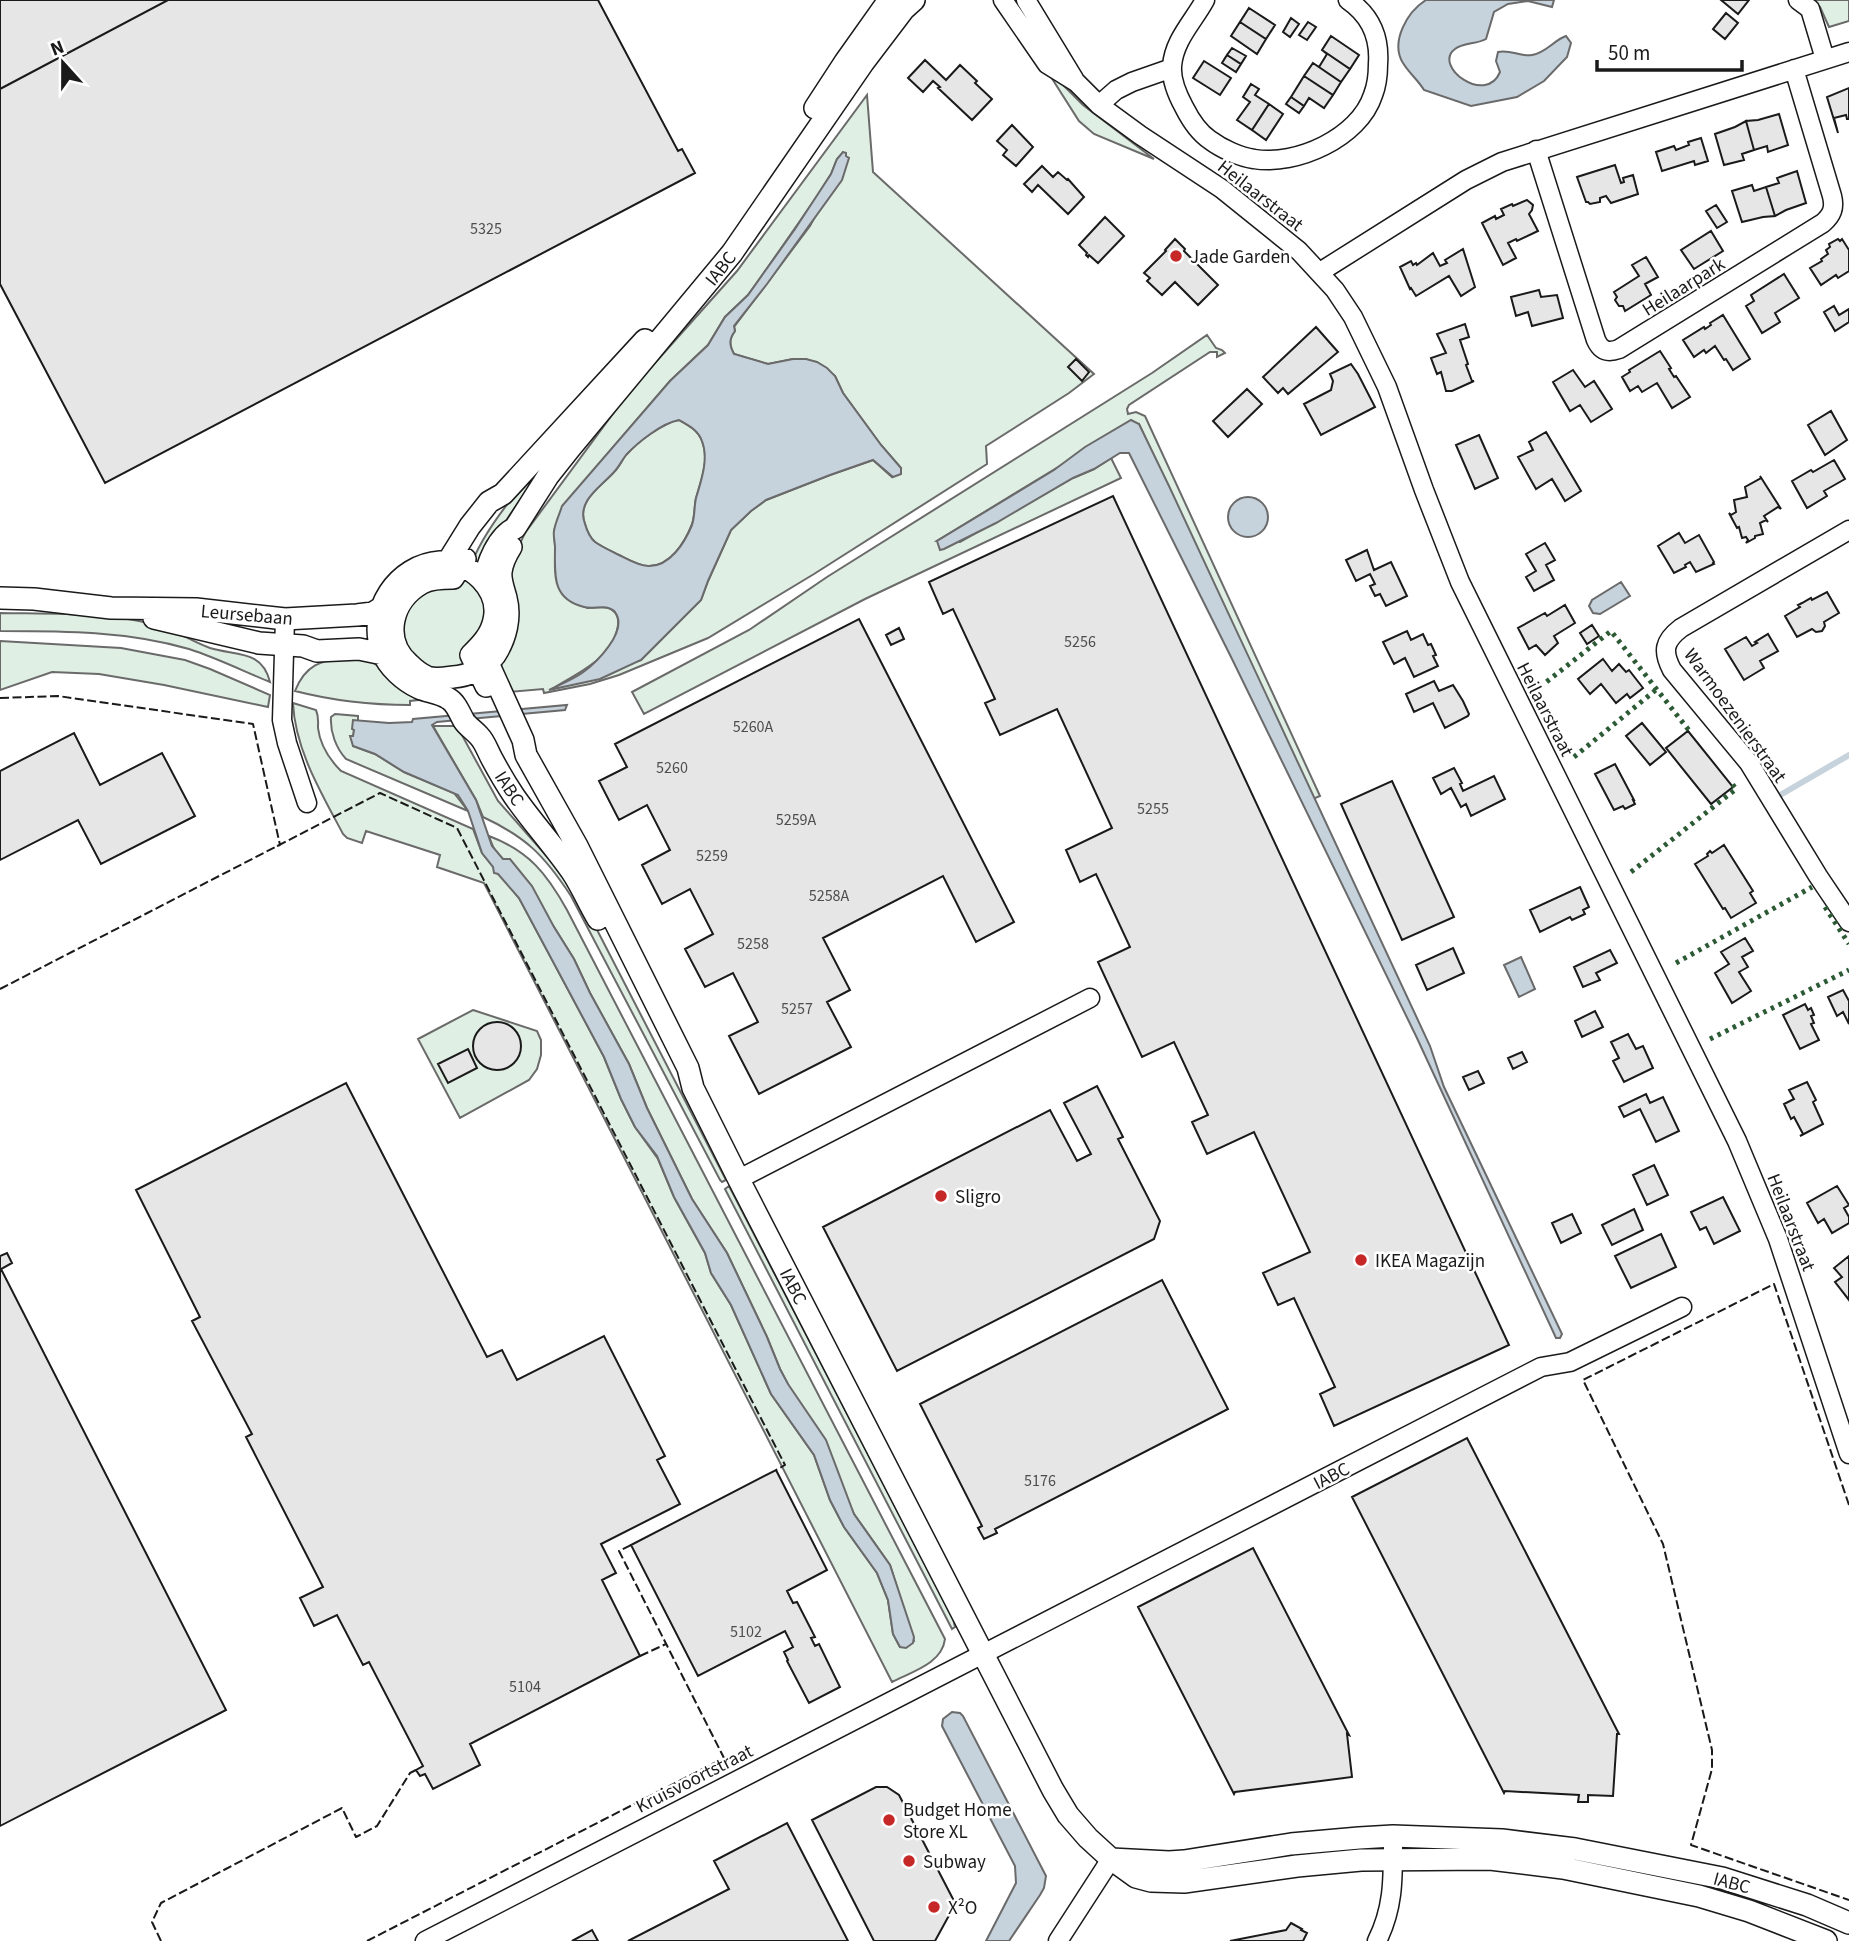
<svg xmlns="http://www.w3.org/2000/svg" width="1849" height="1941" font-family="'Source Sans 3',sans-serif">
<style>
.green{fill:#e0efe3;stroke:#6a6a6a;stroke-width:2;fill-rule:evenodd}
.water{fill:#c6d2dc;stroke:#6a6a6a;stroke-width:2;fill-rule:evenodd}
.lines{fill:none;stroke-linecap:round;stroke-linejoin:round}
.stream{stroke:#c6d2dc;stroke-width:6}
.building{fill:#e6e6e6;stroke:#1a1a1a;stroke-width:2}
.minor-casing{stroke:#1a1a1a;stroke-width:21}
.tertiary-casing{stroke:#1a1a1a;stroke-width:24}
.minor{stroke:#fff;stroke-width:18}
.tertiary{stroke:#fff;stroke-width:21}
.hedge{stroke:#2b5a34;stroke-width:5;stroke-dasharray:3.5 5;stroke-linecap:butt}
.fence{stroke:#1a1a1a;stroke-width:2;stroke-dasharray:9 3.5;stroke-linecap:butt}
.poi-dot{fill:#c62828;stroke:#fff;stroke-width:2.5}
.labels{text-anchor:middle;stroke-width:5;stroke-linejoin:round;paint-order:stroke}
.number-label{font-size:16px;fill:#4d4d4d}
.street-label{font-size:19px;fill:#1a1a1a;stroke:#fff}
.poi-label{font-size:19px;fill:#1a1a1a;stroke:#fff;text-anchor:start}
</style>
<rect width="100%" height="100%" fill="#fff"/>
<path class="green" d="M1811,0H1849V21L1829,27L1820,7Z
M1044,66L1083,105L1154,159L1094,134L1079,121Z
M867,95L873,172L1094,374L1069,393L986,446L987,464L814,574L708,638L619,675L590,684L544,693L543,689L509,692L501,670L511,562L525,533L629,392L737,271ZM842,155L818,211L810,226L734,327L735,331C729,339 729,345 734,354L768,364L793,359H806L835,376L843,393L881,445L901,468L892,477L873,460L830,475L766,500L751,511L731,530L708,581L701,600L641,660L552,689C569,678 588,670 603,655C613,645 628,616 609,608C602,606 594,608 587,608L555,546L554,531L563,506L670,381L708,345L725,317L748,295L768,267L818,195L831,174L837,159Z
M1207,335L1216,348L1222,350L1225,353L1217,357V352H1210L1129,405L1127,409L1128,414L1136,412L1145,416L1320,796L1313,799L1139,424L1068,461L937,541L960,542L1073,478L1094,469L1111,458L1121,478L865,599L644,714L632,692L749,630L827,577L1152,373Z
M679,420C688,425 698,430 702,441C710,459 701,481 696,498C694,507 695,516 692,524C685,542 670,567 648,566C639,566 627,559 619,555C611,551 602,547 595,542C589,537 587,531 585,524C576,501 600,487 614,472C619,467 622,460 626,455C638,442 662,423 679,420Z
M562,439L509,516L480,563L473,560C490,519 533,473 562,439Z
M463,574L475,583L487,608L469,665L435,671L418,664L401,638L406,606L418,593Z
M0,613C49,614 114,612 160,626C177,631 193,642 210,648C235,656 262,649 270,682C243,671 217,658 189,649C127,631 64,631 0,631Z
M0,641L121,648L185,660L210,669L270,695L268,707L164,685L99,674L52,672L0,690Z
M349,656L372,662L427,699L410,701V705C371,705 334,701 295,691C306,663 322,661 349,656Z
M293,703L316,710C319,717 318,721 318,728C320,745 330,760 341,771L473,829L482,853L519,898L604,1057L621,1099L635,1127L658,1159L674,1197L705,1253L711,1273L731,1305L771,1394L814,1455L830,1500L844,1527L877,1573L888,1600L893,1634L900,1647L914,1641L890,1565L854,1514L780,1369L767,1337L727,1253L692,1199L647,1108L629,1064L590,993L574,959L554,927L503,859C495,853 492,845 489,836C529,851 547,874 567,910L945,1639C942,1664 911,1672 892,1682L484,883L437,867L440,855L366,831L362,843L347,838L343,834C322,794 295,750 293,703Z
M335,714L358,716V721H353L354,729L353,746L375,754L404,772L454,793L468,811L346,759C336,748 330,732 331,717Z
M433,726H457L498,801L565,877L594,924L726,1180L722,1182L720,1180L571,896C544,855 526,837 483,817L476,800Z
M473,1010L537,1031L541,1040V1055L537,1069L529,1080L460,1118L418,1039Z
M729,1186L953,1618L955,1627L952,1629L725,1189Z"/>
<path class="water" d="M1426,0H1554L1552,7L1528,1L1508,4L1494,12L1486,39C1477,44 1462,43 1455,49C1432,66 1486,106 1500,72L1496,61L1498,52C1510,49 1520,57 1532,55C1546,53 1554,40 1566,36L1571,43L1567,57L1544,81L1517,97L1471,106L1424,90C1418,80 1409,73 1403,63C1390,42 1407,12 1426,0Z
M843,152L846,153V156L849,158L842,180L767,284L734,326L735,331C729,339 729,345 734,354L768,364L793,359H806L817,362L827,368L835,376L843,393L881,445L901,468V474L893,477L873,460L830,475L766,500L751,511L731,530L708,581L701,600L641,660L600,679L549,690C559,685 572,680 582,673C596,663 629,631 615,612C607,603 594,610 584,607C551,599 555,574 555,547C555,542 553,536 554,531C555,523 560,513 562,506L670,381L708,345L725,317L748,295L795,229L831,174L837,159ZM679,420C688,425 698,430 702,441C709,459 701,481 696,498C694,507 695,516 692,525C685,542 670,567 648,566C639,566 627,559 619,555C611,551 602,547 595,542C589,537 587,531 585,524C576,501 601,487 614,472C619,467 622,460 626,455C638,442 662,423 679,420Z
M1131,420L1139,424L1169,486L1430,1046L1444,1087L1562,1334L1560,1338H1556L1416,1036L1232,659L1129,453H1120L1094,469L1073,478L996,523L944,549L940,550L937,541L1054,470L1085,447Z
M1228 517a20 20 0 1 1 40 0a20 20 0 1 1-40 0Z
M1621,582L1630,596L1600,614L1593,613L1589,606L1592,600Z
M567,705L565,710L437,722L432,725L476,800L492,846L503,859H510L532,886L554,927L574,959L590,993L629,1064L647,1108L692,1199L727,1253L767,1337L780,1369L788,1384L826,1440L854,1514L890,1565L914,1637L913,1643L906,1648L900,1647L893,1634L888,1600L877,1573L844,1527L830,1500L814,1455L771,1394L731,1305L711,1273L705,1253L674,1197L657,1156L635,1127L621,1099L604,1057L519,898L498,874L494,873L493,867L482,853L468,811L458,795L404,772L375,754L353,746L350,736H353L354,730L352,729L353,720L389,723L412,722L413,719Z
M1521,957L1535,989L1519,997L1504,965Z
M952,1712L960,1713L963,1716L1046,1876L1044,1888L1040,1895L1009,1941H986L1016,1883L1015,1866L942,1726L943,1719Z"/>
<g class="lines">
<path class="stream" d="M1782,794L1849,755"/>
</g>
<path class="building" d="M0,0H168L0,89Z
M168,0H598L678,151L682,149L695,173L105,483L0,284V89Z
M1721,0H1749L1738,14Z
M1249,8L1275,25L1266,39L1240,22Z
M1726,13L1738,23L1725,39L1713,29Z
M1291,18L1299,24L1290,37L1283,32Z
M1240,22L1266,39L1257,54L1231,36Z
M1308,22L1316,27L1307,40L1299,35Z
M1331,36L1359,55L1350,69L1322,50Z
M1232,48L1246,56L1241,64L1227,55Z
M1322,50L1350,69L1341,82L1313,63L1319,67L1327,54Z
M1227,55L1241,64L1236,72L1222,63Z
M925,60L946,80L960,65L977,81L975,83L992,99L972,120L938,88L940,87L933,81L923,92L908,78Z
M1204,61L1231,78L1220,95L1193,78Z
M1313,63L1341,82L1333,95L1304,76Z
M1304,76L1333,95L1324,108L1309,98L1304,106L1291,97Z
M1251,84L1259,89L1255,95L1269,104L1252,130L1237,120L1250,102L1243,97Z
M1849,88V119H1847L1846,115L1834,118L1838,133L1827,97Z
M1291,97L1304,106L1299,113L1286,104Z
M1269,104L1283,114L1266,140L1252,130Z
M1779,114L1788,145L1768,152L1767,146L1754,150L1746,121L1758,120Z
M1746,121L1754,150L1742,154L1744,160L1724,165L1715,134L1735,127Z
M1012,125L1033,147L1016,166L1003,155L1007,150L997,141Z
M1701,138L1708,161L1695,165L1694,161L1662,171L1656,152L1674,146L1676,150L1689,145L1688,142Z
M1615,165L1621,183L1624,182L1623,178L1633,175L1638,194L1611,203L1606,196L1600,198V202L1590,204L1588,202H1586L1577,177Z
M1042,166L1053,177L1058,172L1067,180L1068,179L1084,197L1068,214L1038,185L1032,192L1024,184Z
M1797,171L1806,203L1786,210L1775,216L1766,187L1779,183L1777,178Z
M1752,185L1754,191L1766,187L1775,216L1763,217L1742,222L1732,191Z
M1527,200L1533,205L1532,210L1529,214L1538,231L1517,241L1516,239L1508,243L1516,258L1503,265L1482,223L1495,216L1496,219L1504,215L1501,209L1512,204L1513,206Z
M1716,205L1727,222L1717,228L1706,211Z
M1105,217L1124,236L1098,263L1089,255L1088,257L1086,255L1087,253L1079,245Z
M1711,231L1723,251L1694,269L1681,250Z
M1175,239L1185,249L1184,251L1218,285L1198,305L1175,282L1162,295L1147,281L1150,278L1144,273L1166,251L1165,250Z
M1838,239L1840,241L1842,239L1849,250V271L1838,278L1836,275L1821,285L1810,268L1822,261L1821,259L1828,254L1826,250L1830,247L1829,244Z
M1463,249L1475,287L1461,296L1449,276L1416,296L1411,288L1410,289L1400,267L1411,261L1413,265L1416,263L1417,265L1433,253L1440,266L1447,263L1445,260Z
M1646,257L1658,277L1645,284L1651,295L1625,311L1623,306H1619L1615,300L1617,297L1614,292L1639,276L1632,265Z
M1784,274L1799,298L1775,313L1780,322L1762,333L1746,306L1754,301L1751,295Z
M1539,290L1541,297L1557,295L1563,318L1532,326L1528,312L1516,316L1511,297Z
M1834,306L1839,315L1849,309V322L1835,331L1824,312Z
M1723,315L1750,359L1733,370L1726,359L1724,360L1715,346L1706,353L1704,350L1694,357L1683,340L1704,327L1705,329L1711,325L1710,323Z
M1465,324L1469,337L1460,340L1468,364L1466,365L1472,381H1474L1452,391H1446L1441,372L1437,374L1431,358L1446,353L1437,334Z
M1316,327L1338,352L1288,394L1283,388L1278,393L1263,377Z
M1660,351L1671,368L1669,369L1674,377L1676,376L1690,397L1672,408L1657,383L1642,392L1638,386L1630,391L1622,377L1630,372L1629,370Z
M1076,359L1089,372L1082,381L1068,367Z
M1351,364L1358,374L1375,407L1321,435L1304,404L1331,390L1333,381L1330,374Z
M1573,370L1585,387L1594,381L1612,409L1591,422L1580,405L1570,411L1553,382Z
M1247,389L1262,404L1228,437L1213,421Z
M1831,411L1847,440L1825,455L1808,425Z
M1546,432L1581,491L1565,501L1552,479L1536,489L1518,457L1533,450L1529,442Z
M1479,435L1498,478L1475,489L1456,445Z
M1834,460L1845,479L1824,491L1827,496L1807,508L1792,481L1811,470L1813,472Z
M1760,476L1781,509L1778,507L1764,516L1768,522L1766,520L1760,523L1763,534L1755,536V538L1746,543L1748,540L1746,537L1742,538L1739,527L1737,528L1729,513L1731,515L1736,512L1734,500L1747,497L1745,487L1761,478Z
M1113,496L1509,1345L1334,1426L1320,1394L1335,1387L1294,1298L1278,1305L1263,1273L1310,1252L1254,1132L1207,1154L1192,1122L1208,1115L1174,1042L1142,1057L1098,962L1130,947L1096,874L1080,882L1066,850L1112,828L1057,709L1000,735L985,703L995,699L953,609L943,614L929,582Z
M1679,533L1685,543L1699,535L1714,562L1713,563L1714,564L1696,572L1690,562L1685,565L1686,567L1674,573L1658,546Z
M1545,543L1555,560L1546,565L1554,580L1534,591L1526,577L1536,571L1526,554Z
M1367,550L1374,570L1391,562L1407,596L1386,606L1380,594L1375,596L1370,586L1375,584L1370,574L1356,581L1346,560Z
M1827,592L1839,613L1824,622L1825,626L1822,631L1816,632L1812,629L1797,637L1785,616L1800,607L1798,605L1802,603L1811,598L1812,600Z
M1565,605L1575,623L1554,636L1558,643L1545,655L1536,645L1529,649L1518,628L1545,613L1547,616Z
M859,619L1014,922L976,942L943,876L823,938L850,990L827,1002L851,1047L759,1094L729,1036L758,1022L733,973L705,987L685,949L713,934L690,889L662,904L642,865L670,850L647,805L619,820L599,781L627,767L615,744Z
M1592,625L1599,636L1587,644L1580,633Z
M899,628L904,639L891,645L886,635Z
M1407,631L1411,640L1423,634L1428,645L1431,644L1436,655L1433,656L1438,666L1414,677L1405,658L1394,664L1383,642Z
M1768,634L1778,651L1760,661L1764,668L1744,680L1725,649L1746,637L1752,646L1757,643L1755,642Z
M1603,659L1612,671L1619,664L1626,672L1629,670L1643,688L1630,698L1627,694L1616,703L1601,684L1590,694L1578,679Z
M1434,681L1439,691L1453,685L1463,701L1469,714L1468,716L1445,728L1433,703L1414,712L1406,694Z
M1642,723L1666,752L1650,765L1626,736Z
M1688,731L1733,787L1711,804L1666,748Z
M74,733L100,785L162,753L195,816L101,864L78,820L0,860V771Z
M1615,764L1634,800H1633L1635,804L1625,809L1623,806L1614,810L1595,774Z
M1454,768L1462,783L1460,784L1463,791L1494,776L1505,799L1471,816L1466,804L1461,807L1451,788L1441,794L1433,778Z
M1392,781L1454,917L1402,940L1341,804Z
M1724,845L1753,891L1750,893L1756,903L1731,918L1725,908L1723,909L1695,864L1708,856L1707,854L1710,851L1712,853Z
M1580,887L1589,907L1583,910L1585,914L1572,920L1570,917L1540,932L1530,910Z
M1745,938L1753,951L1742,957L1748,967L1739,972L1751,991L1732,1003L1715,973L1729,964L1721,952Z
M1453,948L1464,973L1427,990L1416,965Z
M1610,950L1617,963L1596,973L1600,980L1583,987L1574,967Z
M1843,990L1849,1001V1024L1843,1012L1837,1016L1828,997Z
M1805,1004L1808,1010L1811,1008L1814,1015L1811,1016L1814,1023L1811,1024L1819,1040L1800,1049L1783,1015Z
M1595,1011L1603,1027L1582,1037L1575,1021Z
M473 1046a24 24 0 1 1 48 0a24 24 0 1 1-48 0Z
M1628,1034L1636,1049L1643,1046L1653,1068L1624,1082L1613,1061L1619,1058L1611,1042Z
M468,1049L477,1068L448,1083L438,1064Z
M1522,1052L1527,1062L1513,1069L1508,1058Z
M1478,1071L1484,1083L1469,1090L1463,1077Z
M1807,1082L1816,1100L1813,1102L1823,1124L1800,1136L1803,1134L1794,1117L1791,1119L1784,1104L1794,1099L1789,1090Z
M346,1083L487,1357L502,1350L517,1380L604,1336L665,1456L657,1460L680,1504L601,1544L616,1573L602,1580L640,1656L470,1744L480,1765L433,1789L425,1774L420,1776L416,1770L423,1766L369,1662L363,1665L337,1615L314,1626L300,1598L323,1587L246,1437L252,1434L192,1321L200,1317L136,1190Z
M1097,1086L1123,1137L1118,1139L1160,1221L1154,1239L897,1371L823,1227L1050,1110L1077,1161L1091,1154L1064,1103Z
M1646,1094L1650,1103L1663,1097L1679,1131L1656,1142L1640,1109L1624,1117L1619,1107Z
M1654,1165L1668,1195L1647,1205L1633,1175Z
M1837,1186L1849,1205L1844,1208L1849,1217V1223L1832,1233L1824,1219L1818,1223L1807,1203Z
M1723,1197L1740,1231L1714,1244L1706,1227L1700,1230L1691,1212Z
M1634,1209L1643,1230L1612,1245L1602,1225Z
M1572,1214L1581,1233L1561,1243L1552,1223Z
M1661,1234L1676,1267L1631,1288L1615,1256Z
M7,1253L12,1263L1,1269L226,1710L0,1826V1256Z
M1849,1256V1300L1835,1282L1842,1277L1834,1268Z
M1162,1280L1228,1409L995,1529L997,1533L984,1539L978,1528L982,1526L920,1404Z
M1467,1438L1619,1734H1617L1613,1796L1588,1795V1802H1578L1579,1795L1505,1791L1504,1793L1352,1497Z
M776,1470L827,1570L787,1591L793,1603L797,1602L815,1637L811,1638L815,1646L819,1644L840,1687L809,1703L787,1661L788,1660L784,1652L793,1647L785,1631L698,1676L631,1545Z
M1253,1548L1349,1735L1347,1734L1352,1777L1235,1792L1234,1794L1138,1607Z
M876,1787H887L899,1795L953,1899L952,1910L935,1941H874L812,1820Z
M787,1823L848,1941H628L729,1889L714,1861Z
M1291,1923L1302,1929L1301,1930L1307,1933L1303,1941H1230L1286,1930Z
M592,1930L598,1941H572Z"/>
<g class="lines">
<defs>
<path id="minor" d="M1003,0L1047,64L1076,82L1099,105L1140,135L1222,189L1299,251L1335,290L1353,317L1387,387L1424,490L1460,582L1737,1141L1778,1239L1849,1454
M1026,0L1074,79
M1205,0C1193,22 1174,40 1172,66C1171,79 1178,96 1184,107C1190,119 1198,132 1210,140C1222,149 1240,157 1254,159C1296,166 1359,138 1373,95C1377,85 1378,74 1378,64C1380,37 1370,15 1348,0
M1798,0L1810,9L1825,59
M1099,105L1116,90L1132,82L1172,68
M1536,150L1596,340C1601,351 1608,353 1619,349L1823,223C1832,215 1835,208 1832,196L1794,69
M1320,272L1466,180L1502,162L1849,52
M1849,530L1681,628C1664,641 1662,651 1672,670L1749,763L1818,876L1849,922
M285,619L282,720L287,743L307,803
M739,1179L1090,998
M425,1941L1541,1367L1570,1362L1682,1307
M1058,1941L1111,1859
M1377,1941C1393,1909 1393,1881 1393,1846"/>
<path id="tertiary" d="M815,108L845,62L889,0
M465,559L453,578C442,578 431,578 422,583C391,600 382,640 409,664C414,669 420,674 427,677C435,680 445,678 453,677C469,676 485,668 495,655C506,638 511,617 506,598C504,590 500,580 501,572C502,563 506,555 511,547
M447,563L470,526L489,502L503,494L645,340
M485,582C486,564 498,536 515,528L548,476L571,447L732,253L863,63L904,9L914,0
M0,598L34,599L111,608L196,609L285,619L357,615L373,613L381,608
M154,618L259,643L303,646L317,651L359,649L383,654
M488,663L523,740L526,755L577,846L688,1068L693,1088L738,1178L1053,1790L1068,1815L1088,1838L1111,1859L1136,1877L1151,1881L1184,1882L1297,1866L1361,1860L1490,1859L1563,1868L1699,1896L1749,1911L1826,1941
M486,686L471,655C481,645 491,635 494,620C501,590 470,560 440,562C397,565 367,611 382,651C388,667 404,681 419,688C429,692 441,693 449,699C456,703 460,714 464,721C468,727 474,730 479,736C485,742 488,752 492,759C499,772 506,784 514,796C532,822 554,846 572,872C582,887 589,904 598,919
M1111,1859L1169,1862L1184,1861L1291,1844L1359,1838L1393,1836L1502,1840L1575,1849L1722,1878L1807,1905L1849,1923"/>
</defs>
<use href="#minor" class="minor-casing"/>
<use href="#tertiary" class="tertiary-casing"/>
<use href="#minor" class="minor"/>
<use href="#tertiary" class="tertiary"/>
<path class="hedge" d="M1540,687L1611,631L1691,733
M1574,757L1657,689
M1631,872L1736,789L1730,781
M1825,907L1849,944
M1676,963L1812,887
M1710,1039L1849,970"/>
<path class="fence" d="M0,698L58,696L253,724L280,845L277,846
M0,989L380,793L457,828L785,1465L776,1470
M1849,1505L1774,1284L1583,1380L1663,1544L1712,1750V1769L1691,1845L1849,1900
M640,1656L666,1644
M161,1941L152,1922L161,1903L342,1808L356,1837L377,1826L410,1773L416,1770
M367,1941L724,1758L619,1551L631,1545"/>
</g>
<g class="poi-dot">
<circle cx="1176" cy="256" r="7"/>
<circle cx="941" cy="1196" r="7"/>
<circle cx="1361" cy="1260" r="7"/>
<circle cx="889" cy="1820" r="7"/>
<circle cx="909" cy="1861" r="7"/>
<circle cx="934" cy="1907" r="7"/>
</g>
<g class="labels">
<g class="number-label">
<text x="486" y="234">5325</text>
<text x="1080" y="647">5256</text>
<text x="753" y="732">5260A</text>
<text x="672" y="773">5260</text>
<text x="1153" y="814">5255</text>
<text x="796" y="825">5259A</text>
<text x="712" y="861">5259</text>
<text x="829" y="901">5258A</text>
<text x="753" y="949">5258</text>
<text x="797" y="1014">5257</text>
<text x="1040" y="1486">5176</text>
<text x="746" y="1637">5102</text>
<text x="525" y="1692">5104</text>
</g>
<g class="street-label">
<text transform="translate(1261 195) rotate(38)" y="7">Heilaarstraat</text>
<text transform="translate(720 268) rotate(-52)" y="7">IABC</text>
<text transform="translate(1683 286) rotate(-32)" y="7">Heilaarpark</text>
<text transform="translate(247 614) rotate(5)" y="7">Leursebaan</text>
<text transform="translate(1546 709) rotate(63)" y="7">Heilaarstraat</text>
<text transform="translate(1736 715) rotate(54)" y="7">Warmoezenierstraat</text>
<text transform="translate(510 788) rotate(57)" y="7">IABC</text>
<text transform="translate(1792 1222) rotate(69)" y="7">Heilaarstraat</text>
<text transform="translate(794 1286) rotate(63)" y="7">IABC</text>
<text transform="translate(1331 1475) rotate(-27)" y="7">IABC</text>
<text transform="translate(694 1778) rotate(-27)" y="7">Kruisvoortstraat</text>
<text transform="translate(1732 1882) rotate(15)" y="7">IABC</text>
</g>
<g class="poi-label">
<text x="1190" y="263">Jade Garden</text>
<text x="955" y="1203">Sligro</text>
<text x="1375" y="1267">IKEA Magazijn</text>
<text x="903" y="1816">Budget Home<tspan x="903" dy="22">Store XL</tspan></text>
<text x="923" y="1868">Subway</text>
<text x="948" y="1914">X²O</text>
</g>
</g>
<g transform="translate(63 63) rotate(339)" stroke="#ffffff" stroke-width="5" paint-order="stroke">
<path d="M0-5L12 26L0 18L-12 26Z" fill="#1a1a1a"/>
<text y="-10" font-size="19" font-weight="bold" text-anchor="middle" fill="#1a1a1a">N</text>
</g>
<path d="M1597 60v10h145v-10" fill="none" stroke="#1a1a1a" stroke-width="3.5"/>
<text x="1608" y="60" font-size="21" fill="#1a1a1a" stroke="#ffffff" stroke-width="5" paint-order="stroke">50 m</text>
</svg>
